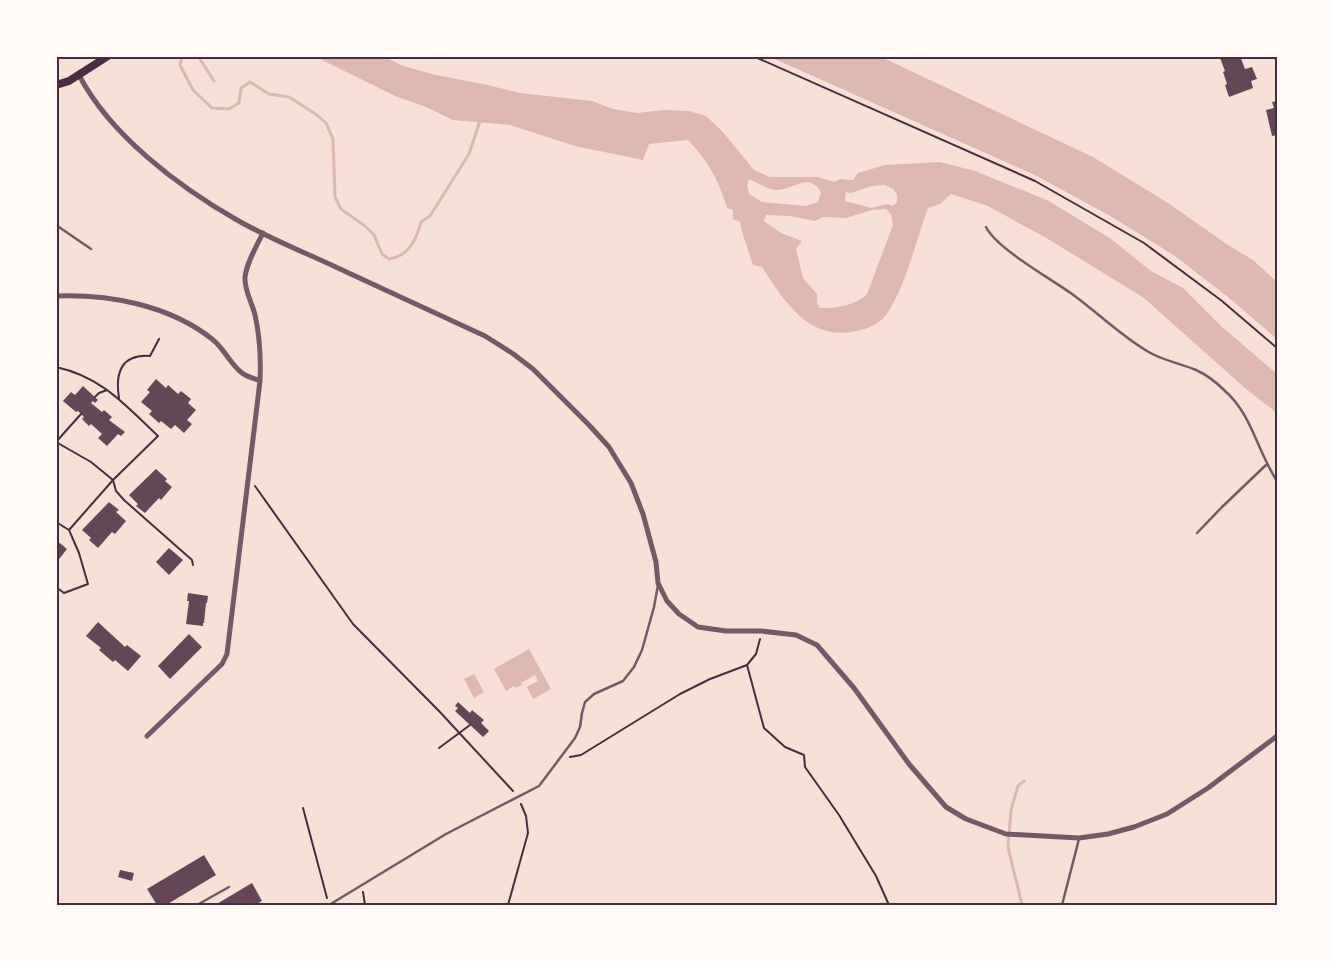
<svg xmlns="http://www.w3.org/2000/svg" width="1333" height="961" font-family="Overpass,sans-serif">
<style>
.water{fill:#dcb8b0;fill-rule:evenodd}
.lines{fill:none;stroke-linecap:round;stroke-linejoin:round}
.stream{stroke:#dcb8b0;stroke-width:3}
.building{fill:#644757}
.path{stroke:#4a2c40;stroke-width:2}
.service{stroke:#755966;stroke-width:2.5}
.minor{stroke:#755966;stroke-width:5}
.secondary{stroke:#4a2c40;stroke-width:8}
.neatline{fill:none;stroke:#4a2c40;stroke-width:2}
</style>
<rect width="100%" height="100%" fill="#f7e1d7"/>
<path class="water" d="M314,56H383L403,66L436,75L483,84L520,93L592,101L613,109L637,113L664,110L689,111L706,116L722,131L754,170L770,177H818L834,182L840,179L853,180L858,173L885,165L940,162L975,171L1049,201L1111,239L1151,271L1183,288L1221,326L1277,374V413L1246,389L1144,298L1048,239L988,206L951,194L940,204L928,208C915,243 907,284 886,315C879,324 867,329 856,331C809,342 784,301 762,267L753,265L743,235L740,222L733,219V210L727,208C718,178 709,163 688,140L649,144L643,160L575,146L510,125L453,120L426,107L395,96ZM749,179C758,183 768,190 778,190C795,189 808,172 821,192L818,202L806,206L762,202L749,194L747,185ZM885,185L893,189L897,194V202L893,206L887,204L871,208L845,201L846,192L851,193L872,186ZM886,209L891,214L893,225L867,294C855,306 836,308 820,308L817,302V294L803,278L796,249L802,241L781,233L764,221L766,215L790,216L815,221L823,217L846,218L872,210Z
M768,56H879L1093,157L1168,203L1228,245L1253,260L1277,282V339L1228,297L1175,256L1112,217L1035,175Z
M529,649L551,689L533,699L527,687L538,681L535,675L521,683L522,685L515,688L514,686L506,691L494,669Z
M474,674L484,692L474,698L464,679Z"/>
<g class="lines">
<path class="stream" d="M182,56L180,65L193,90L212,108L229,109L239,103L241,88L250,82L269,94L289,97L317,115L326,123L333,139L335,197L341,209L365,226L374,235L382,254L389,259C409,256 416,240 421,222L430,216L469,154L481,118
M198,56L214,81
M1022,905L1008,847L1011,810L1018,786L1024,781"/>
</g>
<path class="building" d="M1216,56H1240L1245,69L1252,67L1257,79L1251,81L1253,88L1229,97L1225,85L1227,84L1223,72L1225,71L1220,58L1217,59Z
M1277,101V135L1272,136L1266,110L1274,108L1272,102Z
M156,379L166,388L168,385L178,394L181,391L191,399L188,403L196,410L187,420L192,424L184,433L175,425L171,429L161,421L159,423L149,414L152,411L141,402L150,392L147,390Z
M83,386L98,400L95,403L93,401L91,403L102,412L104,410L112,417L109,420L125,432L121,436L118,434L107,446L98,438L102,434L91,424L89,426L82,419L84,417L78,411L76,412L63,401L71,392L75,395Z
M156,469L167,479L165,481L172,487L161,500L159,498L145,513L136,506L138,504L129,495Z
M109,502L119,510L116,512L126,521L115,534L112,532L98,548L89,540L91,538L82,530Z
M56,540L67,549L56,563Z
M169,548L183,560L169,575L156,562Z
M188,593L208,596L207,603H206L204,623H203V626L186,624L189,601H187Z
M98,622L125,647L127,645L141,656L128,671L115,660L113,662L99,650L101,648L86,636Z
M189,634L202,647L170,679L158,666Z
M458,702L470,713L472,710L484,720L481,723L489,731L483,737L455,711L458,708L455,706Z
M204,855L216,875L166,905H157L147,889Z
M120,870L134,873L132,881L118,877Z
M252,883L262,901L255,905H215Z"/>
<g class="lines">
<path class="path" d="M753,56L1035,181L1144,243L1222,301L1277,348
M56,367C102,377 125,405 158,436L113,480L69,530
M95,397L99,393L107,390
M119,398C115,373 121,354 150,356L159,339
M56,442L91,462L113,480L116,491L124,500L192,560L193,565
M56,442L81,414
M255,486L353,624L439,711L513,791
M56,522L69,530L79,553L88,584L64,593L56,587
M747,665L764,728L785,747L804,755L805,767L839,815L876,876L889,905
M439,748L470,725
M570,757L581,755L680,694L710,679L747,665L756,654L760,639
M303,808L327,898
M363,892L365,905
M508,905L528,833L526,816L521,804"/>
<path class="service" d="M56,225L91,249
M986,227C997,249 1050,278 1072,294C1097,312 1120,335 1147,351C1163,361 1180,363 1196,370C1207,375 1216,382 1224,390C1252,414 1257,451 1277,481
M1197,533L1222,507L1266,465
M197,905L229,887
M329,905L446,834L539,786L575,738L580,727L582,713L585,702L594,694L623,681L634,667L642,650L654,607L658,585
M1062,905L1079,839"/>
<path class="minor" d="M1276,56L1277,59
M79,75C110,135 179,187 237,220C270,239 306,253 340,269C388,291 437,314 485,336L512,353L533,369L589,425L609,447L631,483L643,514L656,562L658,583L667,601L679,614L698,627L726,631H761L796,635L817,645L854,688L909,764L946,807L966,819L1006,834L1079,838L1108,834L1134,827L1167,814L1208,788L1277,736
M56,296C109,294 169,305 212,339C224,348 230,364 242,373C247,377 254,378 260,381
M147,736L222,664L227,654L260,381C261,358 260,337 255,315C252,302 244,290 245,277C247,262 256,247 263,233"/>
<path class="secondary" d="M56,85L69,81L108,56"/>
</g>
<rect width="1333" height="961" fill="none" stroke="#fffaf5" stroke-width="115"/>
<rect x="58" y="58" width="1218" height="846" class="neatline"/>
</svg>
